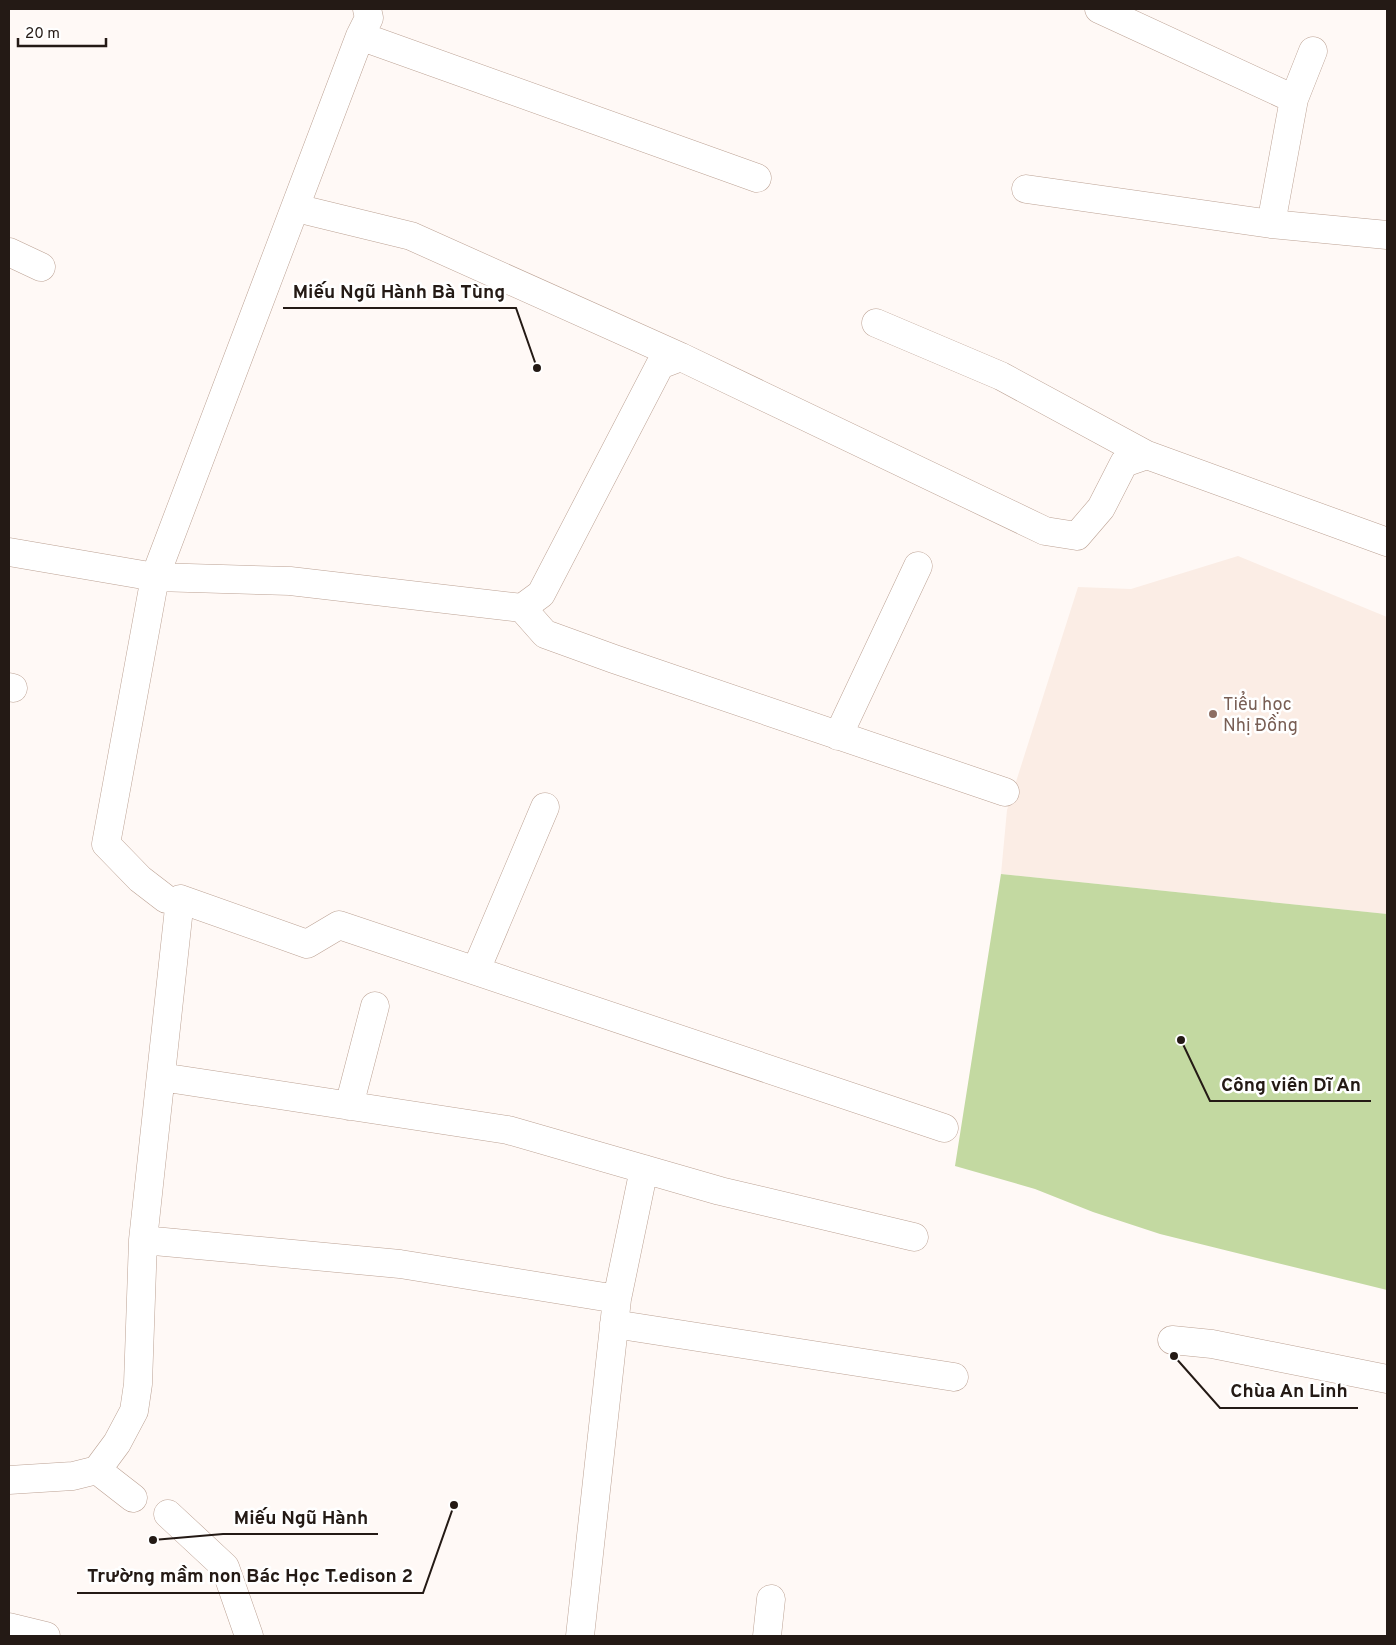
<svg xmlns="http://www.w3.org/2000/svg" width="1396" height="1645" font-family="Overpass,sans-serif">
<style>
.built{fill:#fbede5}
.green{fill:#c3d9a1}
.lines{fill:none;stroke-linecap:round;stroke-linejoin:round}
.minor-casing{stroke:#bca294;stroke-width:29}
.minor{stroke:#fff;stroke-width:28}
.education-dot{fill:#8d6e63;stroke:#fff;stroke-width:2}
.labels{text-anchor:middle;stroke-width:5;stroke-linejoin:round;paint-order:stroke}
.education-label{font-size:18px;fill:#785e54;stroke:#fff;text-anchor:start}
.leader{fill:none;stroke:#241a15;stroke-width:2}
.callout-dot{fill:#241a15;stroke:#fff;stroke-width:2}
.callout-label{font-size:19px;text-anchor:middle;font-weight:bold;fill:#241a15;stroke:#fff;stroke-width:5;stroke-linejoin:round;paint-order:stroke}
</style>
<rect width="100%" height="100%" fill="#fff9f6"/>
<path class="built" d="M1238,556L1387,617V914L1001,874L1007,810L1078,587L1131,589Z"/>
<path class="green" d="M1001,874L1387,914V1290L1160,1234L1093,1212L1035,1189L955,1166Z"/>
<g class="lines">
<defs>
<path id="minor" d="M1099,9L1294,99
M360,36L757,178
M1026,189L1271,224L1387,235
M296,208L411,236L681,357
M1271,224L1294,99L1313,51
M9,252L41,267
M876,323L1001,376L1147,455
M9,552L155,577L290,581L522,608L541,594L660,365L681,357L1045,531L1077,536L1101,508L1124,463L1147,455L1387,542
M522,608L545,634L614,659L1005,792
M9,687L13,688
M838,736L918,566
M166,899L140,879L106,844L155,577L360,36L369,18L367,9
M476,970L545,807
M161,1077L508,1130L720,1191L914,1237
M349,1106L375,1006
M143,1240L400,1264L617,1299
M614,1324L954,1377
M1172,1340L1212,1344L1387,1379
M97,1470L133,1498
M9,1480L73,1476L97,1470L117,1443L134,1411L138,1384L143,1240L180,899L307,944L339,925L944,1128
M168,1514L225,1567L249,1636
M9,1627L46,1636
M580,1636L617,1299L644,1169
M767,1636L771,1599"/>
</defs>
<use href="#minor" class="minor-casing"/>
<use href="#minor" class="minor"/>
</g>
<circle class="education-dot" cx="1213" cy="714" r="5"/>
<g class="labels">
<g class="education-label">
<text x="1223" y="710">Tiểu học<tspan x="1223" dy="21">Nhị Đồng</tspan></text>
</g>
</g>
<path class="leader" d="M537 368L516 308H283M1181 1040L1210 1101H1371M1174 1356L1220 1408H1358M153 1540L223 1534H378M454 1505L423 1593H77"/>
<g class="callout-dot">
<circle cx="537" cy="368" r="5"/>
<circle cx="1181" cy="1040" r="5"/>
<circle cx="1174" cy="1356" r="5"/>
<circle cx="153" cy="1540" r="5"/>
<circle cx="454" cy="1505" r="5"/>
</g>
<g class="callout-label">
<text x="399" y="298">Miếu Ngũ Hành Bà Tùng</text>
<text x="1291" y="1091">Công viên Dĩ An</text>
<text x="1289" y="1397">Chùa An Linh</text>
<text x="301" y="1524">Miếu Ngũ Hành</text>
<text x="250" y="1582">Trường mầm non Bác Học T.edison 2</text>
</g>
<rect width="1396" height="1645" fill="none" stroke="#241a15" stroke-width="20"/>
<path d="M18 38v8h88v-8" fill="none" stroke="#241a15" stroke-width="2.5"/>
<text x="25" y="38" font-size="15" fill="#241a15" stroke="#ffffff" stroke-width="4" paint-order="stroke">20 m</text>
</svg>
